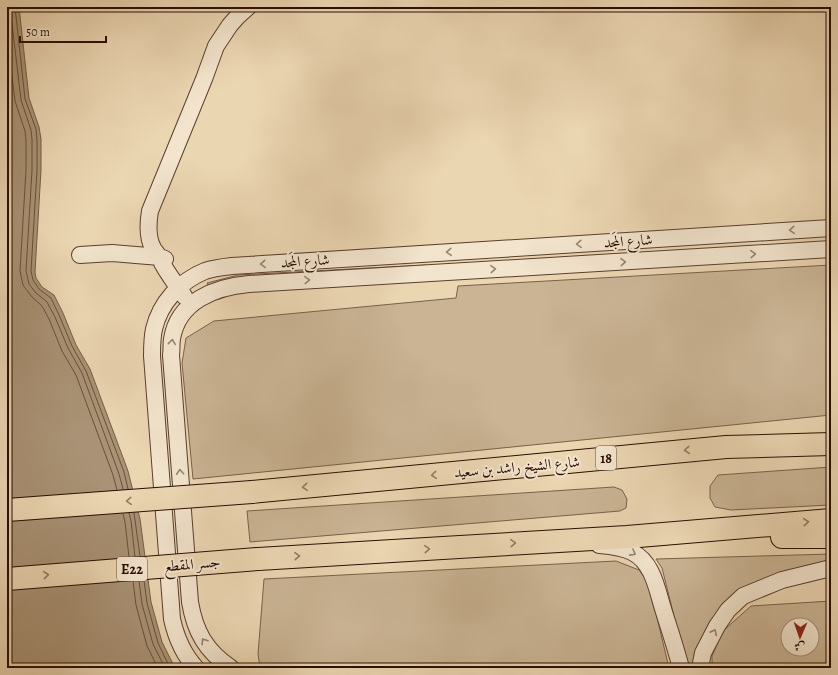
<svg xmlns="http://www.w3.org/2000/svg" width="838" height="675" font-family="Alegreya,Amiri,serif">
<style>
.green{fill:#cab494;stroke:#7a604a;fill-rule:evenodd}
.water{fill:#a99275;stroke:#765d46}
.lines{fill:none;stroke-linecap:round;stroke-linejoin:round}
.shore{stroke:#69503a;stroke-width:1}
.minor-casing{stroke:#5a3f2c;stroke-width:18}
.highway-casing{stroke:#290d00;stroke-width:24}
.minor{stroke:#f2e4cd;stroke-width:16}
.highway{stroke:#ebd6b2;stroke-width:22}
.highway-bridge-casing{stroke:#290d00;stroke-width:24;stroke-linecap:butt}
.highway-bridge{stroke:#ebd6b2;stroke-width:22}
.oneway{stroke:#988371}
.oneway2{stroke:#947c62}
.labels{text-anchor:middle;stroke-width:4;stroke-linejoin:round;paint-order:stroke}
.shield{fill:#f2e4cd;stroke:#654e3e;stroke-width:1}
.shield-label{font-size:14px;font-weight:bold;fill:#290d00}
.street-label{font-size:15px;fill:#290d00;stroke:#f2e4cd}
</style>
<rect width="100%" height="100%" fill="#ebd6b2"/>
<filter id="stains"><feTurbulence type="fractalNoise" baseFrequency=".005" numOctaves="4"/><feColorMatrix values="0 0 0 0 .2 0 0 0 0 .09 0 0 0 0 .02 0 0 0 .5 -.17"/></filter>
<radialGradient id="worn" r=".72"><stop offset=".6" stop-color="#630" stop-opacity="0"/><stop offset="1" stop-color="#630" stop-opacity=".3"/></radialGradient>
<path class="green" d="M426,265L427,272L211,290L207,283L238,275Z
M831,265V415L193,479L182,363L186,338L214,321L456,298L458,286Z
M831,467V505L731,510L715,507L710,498V486L718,475Z
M614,487L622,490L627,499L626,508L620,511L250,542L247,511Z
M831,554V563L739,590L696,668H687L662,568L656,559Z
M616,561L639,570L649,584L669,668H260L258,654L264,579Z
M831,601V668H712V656L723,631L751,606ZM788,625H812V649H788Z"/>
<path class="water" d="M7,7H19L29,98L39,127L41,139V170L35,272L36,278L42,287L54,295L63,313L76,345L90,369L128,471L140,519L151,602L162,642L175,668H7Z"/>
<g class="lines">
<path class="shore" d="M10,7L21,100L31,130L32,140V170L26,271L29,284L36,293L47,302L55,317L68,348L82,373L119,474L123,489
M15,7L25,99L36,129L37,140V170L31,271L33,280L39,289L51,298L59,315L72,346L86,371L124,472L128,489
M7,36L15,101L25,131L26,140V170L20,271L23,285L32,297L42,306L49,319L62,351L76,375L113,475L117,490
M129,513L131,521L135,557
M134,513L140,556
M123,514L125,522L129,557
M144,580L147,603L158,643L170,668
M133,581L136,605L147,646L158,668
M139,581L142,604L153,644L165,668"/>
<defs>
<path id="minor" d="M80,255L112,253L160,257L165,259
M184,296C176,284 166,272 160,259C159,255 155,252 153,248C147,237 148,223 150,211L204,79L216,46L230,25L238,16L248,7
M599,545C610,546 622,547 632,552C654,563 657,591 664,612C670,631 676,649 681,668
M196,668C183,654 176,637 172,619L152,356C152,347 152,338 154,329C160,303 180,281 205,271C214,268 223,267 232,266L831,228
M231,668C206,651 195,632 190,602L171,355C172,349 171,344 172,339C178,301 215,287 249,284L831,249
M700,668L703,653L717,626L728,610L743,596L782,580L831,568"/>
<path id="highway" d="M252,492L726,447L831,444
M782,537H831
M258,559L627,537L831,520"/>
</defs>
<use href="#minor" class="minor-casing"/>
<use href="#highway" class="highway-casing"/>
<use href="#minor" class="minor"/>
<use href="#highway" class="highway"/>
<defs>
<path id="highway-bridge" d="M7,510L252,492
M7,579L258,559"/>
</defs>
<use href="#highway-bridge" class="highway-bridge-casing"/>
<use href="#highway-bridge" class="highway-bridge"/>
</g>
<defs><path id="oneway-chevron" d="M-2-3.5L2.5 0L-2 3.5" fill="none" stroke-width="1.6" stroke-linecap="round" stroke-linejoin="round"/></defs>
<g class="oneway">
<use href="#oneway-chevron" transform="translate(792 230) rotate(176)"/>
<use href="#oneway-chevron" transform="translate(579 244) rotate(176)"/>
<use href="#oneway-chevron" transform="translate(449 252) rotate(176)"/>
<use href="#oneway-chevron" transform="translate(753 254) rotate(-3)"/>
<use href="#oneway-chevron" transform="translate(623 262) rotate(-3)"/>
<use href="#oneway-chevron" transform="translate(263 264) rotate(176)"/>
<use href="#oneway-chevron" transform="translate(493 269) rotate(-3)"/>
<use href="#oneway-chevron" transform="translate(307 280) rotate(-3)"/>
<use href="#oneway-chevron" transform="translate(172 342) rotate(-84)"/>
<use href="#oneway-chevron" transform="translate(180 472) rotate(-94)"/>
<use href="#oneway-chevron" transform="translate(633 553) rotate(28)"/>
<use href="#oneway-chevron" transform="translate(714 632) rotate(-63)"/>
<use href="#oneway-chevron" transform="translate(204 641) rotate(-123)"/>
</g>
<g class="oneway2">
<use href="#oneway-chevron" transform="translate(687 450) rotate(175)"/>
<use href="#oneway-chevron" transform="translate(434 475) rotate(175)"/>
<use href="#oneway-chevron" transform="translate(305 487) rotate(175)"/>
<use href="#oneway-chevron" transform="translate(129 501) rotate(176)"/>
<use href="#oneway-chevron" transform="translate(806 522) rotate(-5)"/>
<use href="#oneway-chevron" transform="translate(513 543) rotate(-3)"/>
<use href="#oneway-chevron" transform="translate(427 549) rotate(-4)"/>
<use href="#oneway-chevron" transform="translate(297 556) rotate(-3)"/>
<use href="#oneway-chevron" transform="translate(46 575) rotate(-5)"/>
</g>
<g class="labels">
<g class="shield">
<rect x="596" y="446" width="20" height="24" rx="3"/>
<rect x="117" y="557" width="30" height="24" rx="3"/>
</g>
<g class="shield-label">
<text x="606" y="463">18</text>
<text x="132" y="574">E22</text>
</g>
<g class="street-label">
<text transform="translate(628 241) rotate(-4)" y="5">شارع المَجد</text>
<text transform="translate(305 261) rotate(-4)" y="5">شارع المَجد</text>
<text transform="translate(517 467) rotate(-5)" y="5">شارع الشيخ راشد بن سعيد</text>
<text transform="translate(192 564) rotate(-5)" y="5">جسر المقطع</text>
</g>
</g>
<rect width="838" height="675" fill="none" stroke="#ebd6b2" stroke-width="24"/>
<rect x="8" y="8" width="822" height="659" fill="none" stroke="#290d00" stroke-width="2"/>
<rect x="12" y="12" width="814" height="651" fill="none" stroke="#290d00"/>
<g transform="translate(800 637) rotate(182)"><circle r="19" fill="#f2e4cd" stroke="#a28e7b"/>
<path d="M0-3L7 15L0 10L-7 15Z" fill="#8f2418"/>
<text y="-6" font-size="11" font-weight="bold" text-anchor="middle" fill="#290d00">ش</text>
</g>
<path d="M20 36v6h86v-6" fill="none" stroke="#290d00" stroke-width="2"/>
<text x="26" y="36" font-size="12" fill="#290d00" stroke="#f2e4cd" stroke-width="3" paint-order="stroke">50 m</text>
<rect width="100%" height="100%" filter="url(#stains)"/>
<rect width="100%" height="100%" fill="url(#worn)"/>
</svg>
